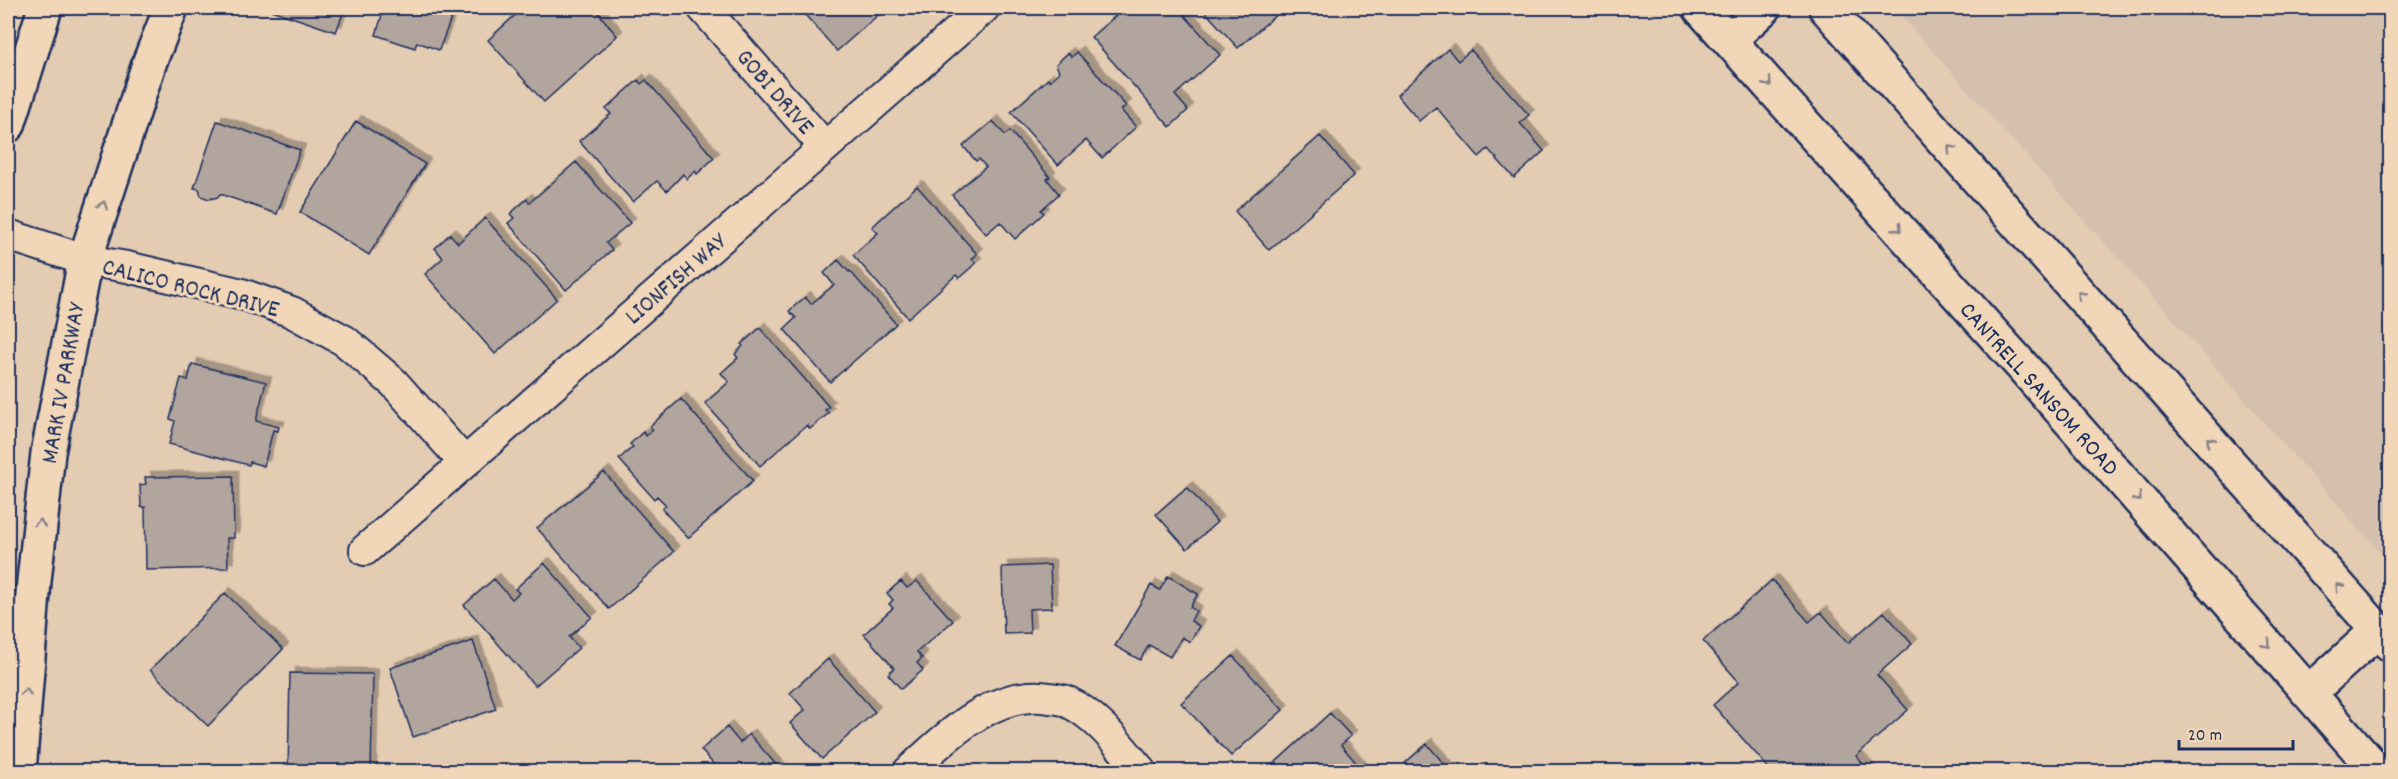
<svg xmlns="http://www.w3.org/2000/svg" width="2398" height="779" font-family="Dekko,sans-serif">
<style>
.built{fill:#d5c0ad}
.building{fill:#b2a59e;stroke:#1b2f5e;stroke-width:1.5;filter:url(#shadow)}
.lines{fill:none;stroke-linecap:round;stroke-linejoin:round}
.street-casing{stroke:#1b2f5e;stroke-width:34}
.secondary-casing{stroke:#1b2f5e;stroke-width:38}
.street{stroke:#f1d6b8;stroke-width:30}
.secondary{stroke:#f1d6b8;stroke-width:33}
.oneway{stroke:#86828b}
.labels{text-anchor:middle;stroke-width:6;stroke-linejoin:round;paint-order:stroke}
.street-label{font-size:24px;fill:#1b2f5e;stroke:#f1d6b8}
</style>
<defs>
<filter id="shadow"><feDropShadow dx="5.5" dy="-5.5" stdDeviation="0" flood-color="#0004"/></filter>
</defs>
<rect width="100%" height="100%" fill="#e4ccb3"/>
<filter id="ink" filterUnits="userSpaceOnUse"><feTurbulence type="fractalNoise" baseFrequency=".0167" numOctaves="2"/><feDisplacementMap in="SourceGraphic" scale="12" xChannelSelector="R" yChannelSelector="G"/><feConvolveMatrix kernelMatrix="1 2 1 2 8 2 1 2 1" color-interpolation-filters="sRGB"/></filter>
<g filter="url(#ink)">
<path class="built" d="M1894,8H2390V564L2151,295Z"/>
<path class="building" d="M265,8H345L336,32Z
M382,8H455L439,50L417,42L415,48L376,35L384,8Z
M523,8H581L583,10L590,8L594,13L597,11L617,36L544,102L488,40Z
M799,8H886L837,51Z
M1125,8H1178L1220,55L1175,95L1188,110L1170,127L1091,37Z
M1202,8H1284L1238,48Z
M1448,49L1458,61L1471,50L1529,115L1520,123L1544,151L1514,178L1488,149L1479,157L1436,107L1419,121L1397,95Z
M1077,52L1126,106L1121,110L1136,127L1102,158L1086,140L1058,165L1011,112L1048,79L1050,81L1059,72L1056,64L1068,53L1072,57Z
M638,80L641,84L646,80L714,158L697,174L695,171L687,179L683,174L667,191L657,181L633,202L579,141L611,114L606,109Z
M217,121L300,150L277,214L220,194L218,197L209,199L201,196L199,189L194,188Z
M356,121L425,164L369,255L300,212Z
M993,121L1005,135L1010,131L1050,177L1047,179L1059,194L1041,210L1044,213L1015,239L1000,222L986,234L952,195L986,167L979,159L976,161L963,146Z
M1320,136L1354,175L1269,250L1235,211Z
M576,162L630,223L606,243L612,250L566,290L508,223L514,218L510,214L527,199L529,203Z
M917,186L977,254L972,259L976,263L959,278L956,275L908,318L853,255L878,233L872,227Z
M485,218L557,299L495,354L425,274L443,258L435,248L450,234L458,243Z
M838,260L849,272L850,271L896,324L830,382L784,329L796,318L789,311L805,297L811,304L834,285L824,273Z
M760,328L829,407L825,410L829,413L810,429L807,425L760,466L705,403L729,382L721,373L738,358L735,354L743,346L741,344Z
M192,364L266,382L256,421L279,427L278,431L273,430L264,466L250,462L249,465L169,444L175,421L170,419L181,378L188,380Z
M681,399L753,481L688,538L662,509L666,505L657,496L654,499L619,459L633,447L630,444L643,432L646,436L653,430L650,426Z
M604,472L674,552L609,609L537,528Z
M233,476L234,538H227L228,568L146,570L145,507H141L140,485L146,484L145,477Z
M1187,487L1217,522L1187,549L1156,514Z
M544,563L592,617L569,637L579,648L535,686L464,605L494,579L512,599L519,593L515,589Z
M1050,565L1052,608L1029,609L1030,633L1004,634L1002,567Z
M1168,576L1198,594L1190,607L1196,611L1191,621L1199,626L1190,642L1182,637L1170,657L1149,645L1140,660L1115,646L1151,585L1160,590Z
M1772,580L1809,622L1821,612L1848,643L1884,612L1912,644L1877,675L1908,710L1856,756L1870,772H1772L1713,705L1739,682L1703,641Z
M901,581L907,588L917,581L953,621L917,652L922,658L917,663L923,670L901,689L888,674L894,668L864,634L893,608L889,604L893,600L887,593Z
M225,593L283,649L208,726L150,670Z
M473,641L496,709L413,737L390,668Z
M1233,656L1283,710L1231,756L1181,703Z
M828,659L875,712L822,759L790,723L805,710L790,693Z
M290,673L373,674L371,772H288Z
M1330,713L1351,736L1341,745L1364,772H1265Z
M727,727L740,743L749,734L779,768L774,772H711L709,769L714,765L701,750Z
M1427,744L1451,772H1413L1405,763Z"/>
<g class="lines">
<defs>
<path id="street" d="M703,8L825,147
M8,235L85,260L127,267L242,294L292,312L345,341L394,383L464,462
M365,550L984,8
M908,772C946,737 995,688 1050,698C1056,699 1063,699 1068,702C1099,717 1120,747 1142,772"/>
<path id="secondary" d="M1700,8L2022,366L2378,772
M1826,8L2390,644
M1729,40L1764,8
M8,125L45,8
M2310,692L2378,630
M19,772L34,581L48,453L85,260L150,61L171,8"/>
</defs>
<use href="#street" class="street-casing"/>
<use href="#secondary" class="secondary-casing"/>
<use href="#street" class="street"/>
<use href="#secondary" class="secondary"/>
</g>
<defs><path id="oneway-chevron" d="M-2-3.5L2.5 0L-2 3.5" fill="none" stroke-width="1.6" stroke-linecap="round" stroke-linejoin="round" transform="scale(1.5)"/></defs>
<g class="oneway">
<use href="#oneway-chevron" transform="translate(1768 83) rotate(48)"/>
<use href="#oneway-chevron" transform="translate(1951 149) rotate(-132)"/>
<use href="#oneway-chevron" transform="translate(103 205) rotate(-72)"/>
<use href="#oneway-chevron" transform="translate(1898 228) rotate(48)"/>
<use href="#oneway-chevron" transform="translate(2081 295) rotate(-132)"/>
<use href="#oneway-chevron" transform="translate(2210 441) rotate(-132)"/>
<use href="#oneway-chevron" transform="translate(2138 498) rotate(48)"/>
<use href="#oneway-chevron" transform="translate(40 523) rotate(-84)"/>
<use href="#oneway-chevron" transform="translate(2339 587) rotate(-132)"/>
<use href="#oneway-chevron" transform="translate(2267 644) rotate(48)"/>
<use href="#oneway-chevron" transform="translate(26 692) rotate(-86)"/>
</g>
</g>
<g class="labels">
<g class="street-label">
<text transform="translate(776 91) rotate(49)" y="8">GOBI DRIVE</text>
<text transform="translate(675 278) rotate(-41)" y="8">LIONFISH WAY</text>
<text transform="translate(191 287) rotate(14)" y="8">CALICO ROCK DRIVE</text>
<text transform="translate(62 383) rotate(-80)" y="8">MARK IV PARKWAY</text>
<text transform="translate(2040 388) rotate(48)" y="8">CANTRELL SANSOM ROAD</text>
</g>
</g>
<rect width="2398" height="779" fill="none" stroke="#f1d6b8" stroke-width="30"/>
<rect x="15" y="15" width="2368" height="749" fill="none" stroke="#1b2f5e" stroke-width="2" filter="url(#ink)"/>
<path d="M2179 740v9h114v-9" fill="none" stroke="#1b2f5e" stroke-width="3"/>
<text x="2188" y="740" font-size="18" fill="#1b2f5e" stroke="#f1d6b8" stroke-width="4.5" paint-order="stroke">20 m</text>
</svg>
